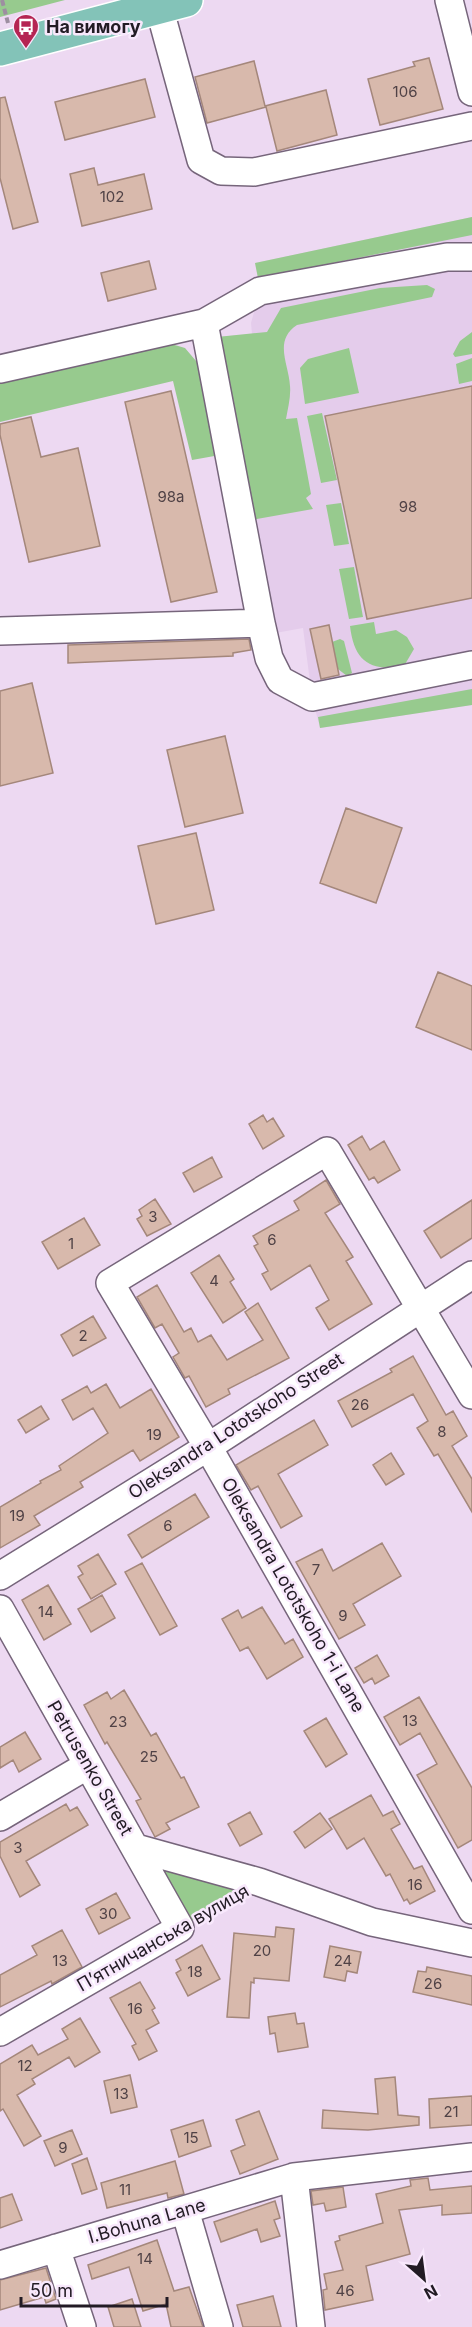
<svg xmlns="http://www.w3.org/2000/svg" width="472" height="2327" font-family="Inter,sans-serif">
<style>
.built{fill:#e4cceb}
.green{fill:#97ca8e}
.building{fill:#d8b9ac;stroke:#a4877b;stroke-width:1.5}
.lines{fill:none;stroke-linecap:round;stroke-linejoin:round}
.minor-casing{stroke:#76657b;stroke-width:30}
.major-casing{stroke:#fff;stroke-width:36}
.path{stroke:#9d8ea1;stroke-width:4;stroke-dasharray:6 3;stroke-linecap:butt}
.minor{stroke:#fff;stroke-width:27}
.major{stroke:#83c3b8;stroke-width:33}
.labels{text-anchor:middle;stroke-width:5;stroke-linejoin:round;paint-order:stroke}
.number-label{font-size:15px;fill:#504246}
.poi-label{font-size:18px;font-weight:bold;fill:#221b24;stroke:#f8e8fc;text-anchor:start}
.street-label{font-size:18px;fill:#221b24;stroke:#f8e8fc}
</style>
<rect width="100%" height="100%" fill="#edd9f2"/>
<path class="built" d="M472,217V705L320,728L312,697L303,628L270,634L217,337L252,334L251,323L260,291L255,263Z"/>
<path class="green" d="M0,0H65L0,17Z
M472,217V235L258,278L255,263Z
M427,285L435,289L432,297L297,325C273,341 289,364 290,386C291,396 288,408 286,419L297,418L311,494L306,498L313,509L251,520L217,337L267,332L281,308L380,288Z
M472,332V354L455,357L453,354L460,341Z
M168,343L185,348L202,368L220,455L192,460L173,381L0,422V380Z
M349,348L359,393L305,404L300,368L308,359Z
M472,358V381L459,384L456,364Z
M322,413L337,480L321,483L307,416Z
M341,503L349,544L334,546L326,505Z
M354,567L363,617L349,619L339,569Z
M374,622L376,634L396,630L407,637L414,649L404,666C370,672 354,661 350,626Z
M340,639L344,641L352,673L347,676L338,669L332,642Z
M472,689V705L320,728L318,717Z
M136,1848L259,1882L180,1928Z"/>
<path class="building" d="M429,58L443,109L380,125L368,79L415,66L413,62Z
M254,61L265,106L326,90L337,135L277,151L266,107L207,123L195,77Z
M145,79L155,117L65,140L55,102Z
M5,97L38,222L13,229L0,178V98Z
M94,168L98,185L144,174L152,209L82,226L70,174Z
M149,261L156,289L108,301L101,273Z
M472,386V598L367,619L325,416Z
M171,391L217,592L171,602L125,402Z
M31,417L41,457L78,448L100,546L29,562L0,435V424Z
M329,625L339,675L321,679L310,629Z
M249,639L251,650L233,653V656L68,663V645Z
M32,683L53,773L0,786V691Z
M225,736L243,813L185,827L167,750Z
M346,808L402,828L376,903L320,883Z
M196,833L214,910L156,924L138,846Z
M438,972L472,986V1050L416,1027Z
M263,1115L267,1122L273,1118L284,1136L263,1149L249,1124Z
M362,1136L370,1150L384,1141L400,1170L378,1183L374,1177L369,1180L348,1145Z
M212,1157L222,1177L194,1192L183,1173Z
M326,1180L340,1204L325,1213L353,1257L346,1261L372,1304L329,1330L316,1308L329,1300L310,1265L271,1290L262,1274L268,1271L254,1246L258,1244L253,1236L299,1210L294,1201Z
M155,1199L171,1224L147,1236L137,1219L142,1216L139,1210Z
M472,1200V1238L441,1258L424,1231Z
M84,1218L100,1245L58,1269L42,1242Z
M219,1255L234,1279L230,1282L246,1308L223,1323L191,1273Z
M157,1285L184,1332L191,1328L198,1342L211,1335L227,1360L263,1340L245,1312L258,1303L289,1358L228,1389L230,1394L206,1407L189,1376L185,1378L173,1357L179,1353L162,1324L155,1328L137,1297Z
M93,1316L106,1338L73,1356L61,1335Z
M413,1356L446,1415L453,1411L467,1436L452,1446L472,1479V1512L438,1454L434,1456L417,1428L428,1421L413,1394L352,1427L338,1401L392,1372L390,1369Z
M106,1384L120,1408L151,1389L179,1437L140,1461L133,1450L80,1482L83,1487L34,1516L40,1525L0,1548V1507L41,1483L40,1481L61,1470L59,1466L108,1433L93,1408L73,1420L62,1400L87,1386L91,1393Z
M41,1406L49,1419L26,1433L18,1420Z
M314,1420L328,1445L278,1474L302,1516L281,1528L258,1486L251,1490L236,1465Z
M391,1453L404,1474L386,1485L373,1465Z
M195,1494L209,1517L142,1558L128,1535Z
M382,1543L401,1576L353,1604L365,1625L339,1639L296,1562L322,1549L333,1571Z
M98,1554L116,1584L91,1599L78,1577L83,1574L78,1566Z
M142,1563L177,1626L160,1635L125,1572Z
M48,1585L71,1624L44,1640L22,1600Z
M102,1595L115,1618L91,1632L78,1609Z
M262,1607L285,1644L293,1639L303,1657L267,1679L248,1647L240,1651L222,1619L238,1610L242,1618Z
M377,1655L389,1676L375,1684L372,1678L364,1683L355,1668Z
M124,1690L151,1736L156,1733L181,1778L184,1777L199,1807L166,1823L170,1829L155,1837L136,1801L141,1799L107,1742L105,1744L84,1705L107,1692L111,1699Z
M419,1697L472,1788V1840L458,1848L417,1775L437,1764L420,1733L400,1745L384,1717Z
M326,1718L347,1754L326,1767L304,1731Z
M25,1732L41,1759L19,1772L13,1760L0,1768V1747Z
M371,1795L383,1816L393,1811L400,1824L391,1829L414,1869L422,1866L435,1891L410,1904L407,1899L404,1901L390,1874L386,1876L364,1838L347,1849L329,1819Z
M66,1804L70,1811L77,1807L88,1825L26,1861L40,1885L20,1897L0,1856V1842Z
M250,1812L262,1834L240,1846L228,1824Z
M320,1813L332,1829L305,1848L294,1832Z
M116,1893L130,1918L99,1934L86,1909Z
M276,1927L294,1929L289,1981L254,1978V1983L251,1982L249,2018L227,2017L234,1933L275,1937Z
M62,1930L82,1967L52,1984L51,1981L0,2007V1975L37,1955L32,1946Z
M202,1945L220,1979L188,1996L176,1973L181,1970L176,1960Z
M330,1946L361,1952L357,1973L347,1971L345,1981L324,1977Z
M427,1967L472,1976V2005L413,1992L418,1971L426,1972Z
M140,1982L155,2008L152,2010L159,2023L146,2030L157,2051L139,2060L132,2046L136,2044L110,1998Z
M295,2013L297,2024L304,2023L308,2047L278,2052L275,2033L270,2034L268,2017Z
M80,2018L100,2052L75,2067L69,2057L32,2079L35,2084L17,2095L41,2136L24,2146L3,2109L0,2111V2064L32,2045L38,2055L68,2039L62,2029Z
M130,2075L137,2107L111,2113L104,2081Z
M395,2077L398,2115L419,2117V2125L368,2130L322,2128L323,2110L378,2114L375,2079Z
M472,2096V2125L430,2128L429,2099Z
M259,2111L278,2159L240,2174L231,2151L245,2145L236,2120Z
M203,2120L211,2146L179,2157L171,2130Z
M72,2130L82,2154L55,2166L44,2141Z
M87,2158L97,2189L82,2194L72,2164Z
M175,2161L184,2194L168,2198L167,2193L107,2208L101,2183Z
M428,2178L430,2190L472,2186V2213L442,2215V2205L399,2210L410,2254L366,2266L373,2300L325,2310L323,2290L327,2289L324,2274L343,2270L335,2242L340,2240L339,2236L383,2223L376,2194L411,2186L410,2180Z
M343,2187L346,2207L326,2211L324,2203L313,2205L311,2191Z
M12,2194L22,2220L0,2228V2198Z
M275,2201L280,2218L274,2220L280,2236L261,2242L257,2229L221,2242L214,2222Z
M157,2240L174,2291L189,2287L203,2327H171L166,2304L143,2311L129,2267L92,2279L88,2265Z
M46,2268L56,2299L46,2303L44,2297L0,2310V2280Z
M273,2296L281,2327H243L237,2305Z
M132,2299L141,2327H114L108,2307Z"/>
<g class="lines">
<defs>
<path id="minor" d="M449,0L472,92
M159,7L201,160L221,171L254,172L472,126
M204,323L261,623L269,658L280,680L312,697L472,665
M0,369L204,323L260,291L447,257H472
M0,631L261,623
M472,1395L327,1151L110,1283L208,1447L472,1910
M0,1576L208,1447L472,1275
M0,1609L180,1928L0,2032
M0,1817L88,1765
M136,1848L259,1882L372,1922L472,1943
M294,2177L311,2327
M185,2210L219,2327
M56,2248L82,2327
M0,2265L294,2177L472,2157"/>
<path id="major" d="M0,49L186,0"/>
</defs>
<use href="#minor" class="minor-casing"/>
<use href="#major" class="major-casing"/>
<path class="path" d="M2,0L8,23
M199,1917L231,1899"/>
<use href="#minor" class="minor"/>
<use href="#major" class="major"/>
</g>
<defs>
<symbol id="bus-pin" viewBox="-11 -11 22 30"><path d="M0 17L-7.5 6A9.5 9.5 0 1 1 7.5 6Z" fill="#b52553" stroke="#f8e8fc"/><path d="M-5-6H5V4H4V6H2V4H-2V6H-4V4H-5ZM-3.5-4V0h7V-4ZM-3.5 1.2v1.5H-2V1.2ZM2 1.2v1.5H3.5V1.2Z" fill="#fff"/></symbol>
</defs>
<g fill-rule="evenodd">
<use href="#bus-pin" x="11" y="12" width="30" height="40"/>
</g>
<g class="labels">
<g class="number-label">
<text x="405" y="97">106</text>
<text x="112" y="202">102</text>
<text x="171" y="502">98а</text>
<text x="408" y="512">98</text>
<text x="153" y="1222">3</text>
<text x="272" y="1245">6</text>
<text x="71" y="1249">1</text>
<text x="214" y="1286">4</text>
<text x="83" y="1341">2</text>
<text x="360" y="1410">26</text>
<text x="442" y="1437">8</text>
<text x="154" y="1440">19</text>
<text x="17" y="1521">19</text>
<text x="168" y="1531">6</text>
<text x="316" y="1575">7</text>
<text x="46" y="1617">14</text>
<text x="343" y="1621">9</text>
<text x="410" y="1726">13</text>
<text x="118" y="1727">23</text>
<text x="149" y="1762">25</text>
<text x="18" y="1853">3</text>
<text x="415" y="1890">16</text>
<text x="108" y="1919">30</text>
<text x="262" y="1956">20</text>
<text x="60" y="1966">13</text>
<text x="343" y="1966">24</text>
<text x="195" y="1977">18</text>
<text x="433" y="1989">26</text>
<text x="135" y="2014">16</text>
<text x="25" y="2071">12</text>
<text x="121" y="2099">13</text>
<text x="451" y="2117">21</text>
<text x="191" y="2143">15</text>
<text x="63" y="2153">9</text>
<text x="125" y="2195">11</text>
<text x="145" y="2264">14</text>
<text x="345" y="2296">46</text>
</g>
<g class="poi-label">
<text x="46" y="33">На вимогу</text>
</g>
<g class="street-label">
<text transform="translate(236 1426) rotate(-33)" y="6">Oleksandra Lototskoho Street</text>
<text transform="translate(293 1595) rotate(60)" y="6">Oleksandra Lototskoho 1-i Lane</text>
<text transform="translate(90 1768) rotate(60)" y="6">Petrusenko Street</text>
<text transform="translate(163 1938) rotate(-30)" y="6">Пʼятничанська вулиця</text>
<text transform="translate(147 2221) rotate(-16)" y="6">I.Bohuna Lane</text>
</g>
</g>
<g transform="translate(424 2279) rotate(152)" stroke="#f8e8fc" stroke-width="4.5" paint-order="stroke">
<path d="M0-4.5L10 22L0 15L-10 22Z" fill="#221b24"/>
<text y="-9" font-size="16" font-weight="bold" text-anchor="middle" fill="#221b24">N</text>
</g>
<path d="M21 2297v9h146v-9" fill="none" stroke="#221b24" stroke-width="3"/>
<text x="30" y="2297" font-size="18" fill="#221b24" stroke="#f8e8fc" stroke-width="4.5" paint-order="stroke">50 m</text>
</svg>
